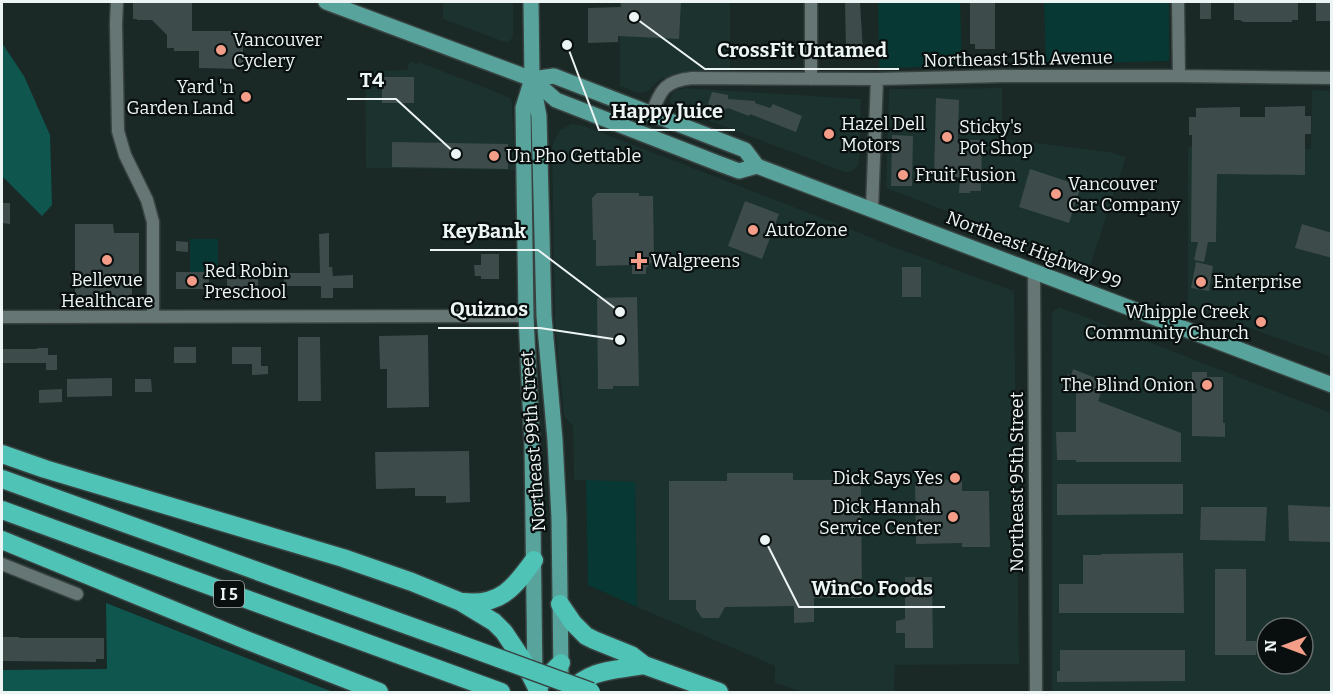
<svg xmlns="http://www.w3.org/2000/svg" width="1333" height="694" font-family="Bitter,serif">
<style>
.built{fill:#1b322e;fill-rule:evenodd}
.green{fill:#083833}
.forest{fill:#0f564f}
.building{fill:#3d4c4a}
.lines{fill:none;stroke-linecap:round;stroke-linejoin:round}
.minor-casing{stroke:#384341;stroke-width:15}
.major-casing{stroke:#384341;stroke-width:18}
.highway-casing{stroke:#384341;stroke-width:21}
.minor{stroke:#667674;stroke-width:12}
.major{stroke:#58a49c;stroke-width:15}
.highway{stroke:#4fc3b6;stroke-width:18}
.highway-bridge-casing{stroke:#384341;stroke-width:21;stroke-linecap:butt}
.highway-bridge{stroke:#4fc3b6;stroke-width:18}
.poi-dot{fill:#f49e89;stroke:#090f0e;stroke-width:2}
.labels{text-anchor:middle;stroke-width:4.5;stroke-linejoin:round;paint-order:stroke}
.shield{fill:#090f0e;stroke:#a8b0ae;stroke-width:1.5}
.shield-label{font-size:16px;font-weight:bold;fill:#ecf5f3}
.poi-label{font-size:18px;fill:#ecf5f3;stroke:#090f0e;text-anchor:start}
.street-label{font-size:18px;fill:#ecf5f3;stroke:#090f0e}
.leader{fill:none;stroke:#ecf5f3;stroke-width:2}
.callout-dot{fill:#ecf5f3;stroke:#090f0e;stroke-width:2}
.callout-label{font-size:20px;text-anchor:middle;font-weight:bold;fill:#ecf5f3;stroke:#090f0e;stroke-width:4.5;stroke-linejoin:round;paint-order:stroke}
</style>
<rect width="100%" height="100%" fill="#1a2826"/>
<path class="built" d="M443,2H513V37L507,43L443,19Z
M619,2H730V72L698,73L660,79L648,91L639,93L620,86Z
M410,61L418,64L419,62L509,97L511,99L512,103L515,170L366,168L365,71L407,70Z
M686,88L861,99L859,164L856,168L852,171L847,172L839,170L673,107L670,101L671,96L675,90Z
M1002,88V139L1109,152L1126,157L1090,266L886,188L889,89Z
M1312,90L1331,91V357L1274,337L1188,304V147L1311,149Z
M572,124L584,126L848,228L891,246L1014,291L1019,664L895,665L894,692H803L775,683V666L637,607L635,482L574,480L573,426L564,416L555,321L552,146L560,130Z
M1058,308H1062L1331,413V692H1052V312ZM1267,628H1303V664H1267Z"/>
<path class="green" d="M878,2H960L962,66L879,68Z
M1044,2H1169V61L1046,64Z
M190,239H218V272H190Z
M586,480L635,482L637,607L588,585Z"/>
<path class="forest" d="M2,43L24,76L50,135L52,205L42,216L2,176Z
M106,603L333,692H2V670L107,669Z"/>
<path class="building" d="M133,2H192V31H243V69L199,68V51H174V48H167V35L152,20H137V19H133Z
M621,2H681L679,39L618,36V42L588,43V8L621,7Z
M845,2H860L863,51L846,52Z
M970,2H995V49H975V44H970Z
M1200,2H1211V19H1200Z
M1234,2H1298V20H1292V22H1244L1241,21V20H1234Z
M1316,2H1332V21H1316Z
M382,77H414V103H382Z
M712,92L728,95V99L755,101V103L770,108L773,104L802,116L796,132L750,114L749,116L728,108L722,111L707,107Z
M936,98L959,100L958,140H982L981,191H970V193H959L960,177H934Z
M1305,106V116H1311V134H1305V175L1217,174L1216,242H1208L1204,262L1194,260L1198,242H1191L1192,135H1189V117H1196V108L1240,107V117H1265V107Z
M892,135L913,136L912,186H891Z
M392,142L508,144V169L392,167Z
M1030,169L1081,186L1069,223L1019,207Z
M597,193H639V196H653L654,260L646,268V274H632V265L596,266V240H593L592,198Z
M745,201L779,214L762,259L728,246Z
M2,203H10V224L2,223Z
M75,224H113L114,233H139V284H132V297H75Z
M1302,224L1332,233V258L1295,248Z
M329,233V267H332L333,276L353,275V288H333V298H321V286H284V273H320L319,234Z
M176,241L188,242V252L176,251Z
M481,254H499V279H481V276H475L474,265H481Z
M1196,262L1213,266L1209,291L1191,288Z
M902,267H921V297H902Z
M176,272H209V289H176Z
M227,276H258V289H227Z
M637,297L639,386H613V389H598L597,298Z
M428,335L429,407L387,408V369H380L379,336Z
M298,337H320L321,401H298Z
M174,347H196V363H174Z
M232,347H261V366H268V374L252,375V364H232Z
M37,348H48V355H57V370H46V363H2V349H37Z
M1073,369L1105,382L1098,401L1181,433V462H1076V460H1057L1056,432H1076V391L1063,386L1068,374L1071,376Z
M1192,372H1207V377H1223V423H1225V437L1192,436Z
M112,378V396L67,397V379Z
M135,379H151L152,392H135Z
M62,389V402L39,403V390Z
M469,451L470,502L446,503V496H415V488L376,489L375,452Z
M727,473H793V480H861L862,598H814V622L794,623V606L725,607L719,618H702L696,609V600H669V481H727Z
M962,479V491H989L990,547H962V543L916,544L915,483H939V480Z
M1057,484H1183V514L1057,515Z
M1288,505L1332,507V542L1289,541Z
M1201,507H1267L1265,541L1200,540Z
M1183,553L1184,613H1059V584H1083V555H1101V554Z
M1215,569H1246V641H1256V655H1215Z
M905,577H932L933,648H905V633H896V621L905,619Z
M3,637H19V638H104V659H96V662L2,661V638Z
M1060,650H1185V681L1057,682V671H1060Z"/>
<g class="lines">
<defs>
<path id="minor" d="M117,2L116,24L118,131L125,155L147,200L153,222V316
M811,2V79
M1178,2L1179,76
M652,113C661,89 665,81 692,78L877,79L1004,76H1179L1332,78
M872,209L877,79
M1034,271L1036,692
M2,317L526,316
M2,564L77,594"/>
<path id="major" d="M326,2L532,79L556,100L720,164L739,171L757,166
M531,2L532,79L539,116L544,316L555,440L559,518L561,674
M532,79L554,76L745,150L757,166L1332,385
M531,82L523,108L526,316L532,444L535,681"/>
<path id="highway" d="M2,454L45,469L343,558L412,582L461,602L494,622L504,632L524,662L539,692
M2,479L457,643
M2,510L501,692
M2,540L246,640L379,692
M463,602C500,606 514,588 534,560
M560,604L573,623L586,636L594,640L631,655L644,665L719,692
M539,685L561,663
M569,692C592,668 613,671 644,665"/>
</defs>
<use href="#minor" class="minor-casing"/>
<use href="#major" class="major-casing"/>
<use href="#highway" class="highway-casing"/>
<use href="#minor" class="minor"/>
<use href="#major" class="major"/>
<use href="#highway" class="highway"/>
<defs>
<path id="highway-bridge" d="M457,643L591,692"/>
</defs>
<use href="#highway-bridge" class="highway-bridge-casing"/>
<use href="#highway-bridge" class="highway-bridge"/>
</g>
<g class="poi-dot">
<circle cx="221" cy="50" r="6"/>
<circle cx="246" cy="97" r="6"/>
<circle cx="829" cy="134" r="6"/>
<circle cx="947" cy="137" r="6"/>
<circle cx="494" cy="156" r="6"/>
<circle cx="903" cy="175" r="6"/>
<circle cx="1056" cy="194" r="6"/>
<circle cx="753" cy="230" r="6"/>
<circle cx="107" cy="260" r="6"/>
<path d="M636 252h6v6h6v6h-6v6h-6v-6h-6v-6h6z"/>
<circle cx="192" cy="281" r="6"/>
<circle cx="1201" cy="282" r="6"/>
<circle cx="1261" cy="322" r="6"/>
<circle cx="1207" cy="385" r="6"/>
<circle cx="955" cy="478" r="6"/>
<circle cx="953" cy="517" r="6"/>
</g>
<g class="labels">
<rect class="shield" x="214" y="581" width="30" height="26" rx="4.5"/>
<g class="shield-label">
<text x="229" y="600">I 5</text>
</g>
<g class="poi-label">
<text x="233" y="46">Vancouver<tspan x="233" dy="21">Cyclery</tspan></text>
<text x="234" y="93" text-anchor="end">Yard 'n<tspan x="234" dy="21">Garden Land</tspan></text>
<text x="841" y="130">Hazel Dell<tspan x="841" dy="21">Motors</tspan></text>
<text x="959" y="133">Sticky's<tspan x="959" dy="21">Pot Shop</tspan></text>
<text x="506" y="162">Un Pho Gettable</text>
<text x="915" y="181">Fruit Fusion</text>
<text x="1068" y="190">Vancouver<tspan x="1068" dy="21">Car Company</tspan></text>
<text x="765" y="236">AutoZone</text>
<text x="651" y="267">Walgreens</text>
<text x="204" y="277">Red Robin<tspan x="204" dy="21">Preschool</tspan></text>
<text x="107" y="286" text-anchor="middle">Bellevue<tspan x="107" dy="21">Healthcare</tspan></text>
<text x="1213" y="288">Enterprise</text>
<text x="1249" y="318" text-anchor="end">Whipple Creek<tspan x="1249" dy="21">Community Church</tspan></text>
<text x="1195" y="391" text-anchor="end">The Blind Onion</text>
<text x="943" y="484" text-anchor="end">Dick Says Yes</text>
<text x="941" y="513" text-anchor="end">Dick Hannah<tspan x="941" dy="21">Service Center</tspan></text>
</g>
<g class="street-label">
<text transform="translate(1018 59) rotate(-1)" y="6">Northeast 15th Avenue</text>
<text transform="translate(1034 250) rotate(21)" y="6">Northeast Highway 99</text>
<text transform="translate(533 441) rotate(-94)" y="6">Northeast 99th Street</text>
<text transform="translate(1017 482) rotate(-90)" y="6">Northeast 95th Street</text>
</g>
</g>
<path class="leader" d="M634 17L705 69H899M456 154L396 99H347M567 45L599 130H735M620 312L538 250H430M620 340L540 328H438M765 540L799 607H945"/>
<g class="callout-dot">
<circle cx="634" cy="17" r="6"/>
<circle cx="456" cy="154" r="6"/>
<circle cx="567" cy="45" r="6"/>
<circle cx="620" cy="312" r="6"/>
<circle cx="620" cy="340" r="6"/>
<circle cx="765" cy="540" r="6"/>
</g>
<g class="callout-label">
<text x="802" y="57">CrossFit Untamed</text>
<text x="372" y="87">T4</text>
<text x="667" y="118">Happy Juice</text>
<text x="484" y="238">KeyBank</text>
<text x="489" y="316">Quiznos</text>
<text x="872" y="595">WinCo Foods</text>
</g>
<rect width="1333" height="694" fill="none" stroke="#ecf5f3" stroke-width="6"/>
<g transform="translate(1285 646) rotate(270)"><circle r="28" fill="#090f0e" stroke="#646b6a" stroke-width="1.5"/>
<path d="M0-4.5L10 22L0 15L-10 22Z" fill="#f49e89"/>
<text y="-9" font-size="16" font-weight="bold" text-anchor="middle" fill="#ecf5f3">N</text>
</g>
</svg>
